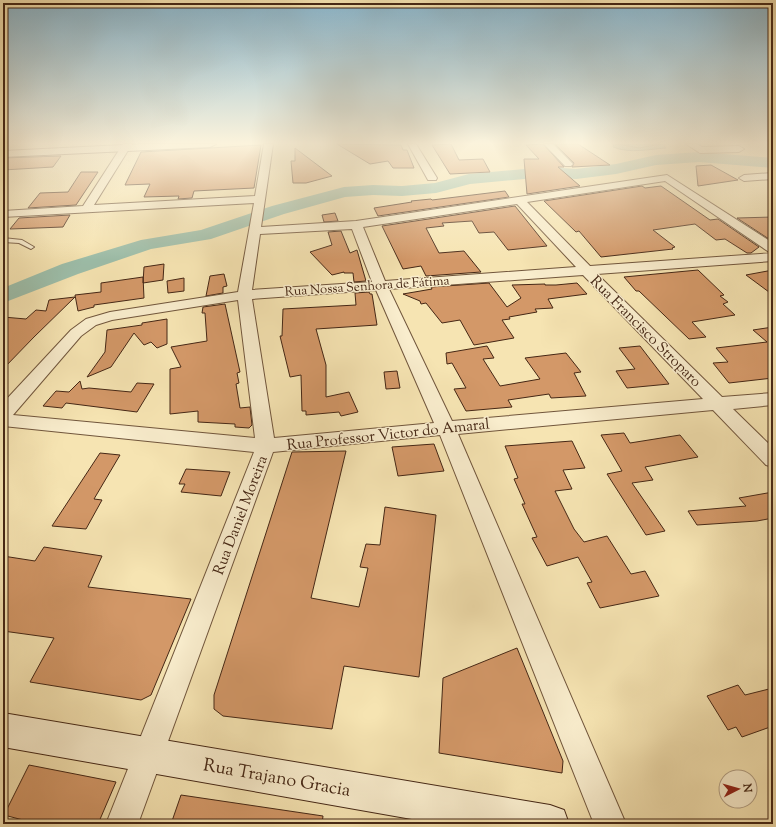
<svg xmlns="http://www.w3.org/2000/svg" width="776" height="827" font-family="'Sorts Mill Goudy',serif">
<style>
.water{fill:#9dbfab;stroke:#7a826f}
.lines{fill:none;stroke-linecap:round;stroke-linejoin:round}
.shore{stroke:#717360;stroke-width:1}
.river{fill:#9dbfab;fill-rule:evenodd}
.building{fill:#d39868;stroke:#452715}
.service-casing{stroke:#71563c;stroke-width:2}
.minor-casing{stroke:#71563c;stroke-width:2}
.secondary-casing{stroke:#452715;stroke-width:2}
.service{fill:#f9edcd;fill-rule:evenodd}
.minor{fill:#f9edcd;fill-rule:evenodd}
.secondary{fill:#f9edcd;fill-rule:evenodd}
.labels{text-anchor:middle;stroke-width:3;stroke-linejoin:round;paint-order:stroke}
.far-street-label{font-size:13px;fill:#452715;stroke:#f9edcd}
.street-label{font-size:15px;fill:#452715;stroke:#f9edcd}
.near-street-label{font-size:18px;fill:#452715;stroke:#f9edcd}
</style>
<rect width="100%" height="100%" fill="#f6e4b2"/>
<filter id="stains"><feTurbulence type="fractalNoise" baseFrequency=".005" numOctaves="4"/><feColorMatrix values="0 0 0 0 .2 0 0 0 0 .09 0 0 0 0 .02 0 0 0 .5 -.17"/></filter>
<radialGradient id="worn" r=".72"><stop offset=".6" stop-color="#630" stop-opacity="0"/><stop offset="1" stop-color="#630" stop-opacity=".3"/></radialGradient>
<path class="water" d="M629,144H663L666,148C648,149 631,154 613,147V145Z"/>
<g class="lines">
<path class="shore" d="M618,144L639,148L661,144"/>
<path class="river" d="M699,152L773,158V168L699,162L656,165L616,174L576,179L546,177L470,184L436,193L402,196L373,195L345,197L284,214L211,239L151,249L78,274L3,303V288L62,264L141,240L201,230L272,206L344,187L373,185L402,186L435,183L469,174L546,167L576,169L616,164L656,155Z"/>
</g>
<path class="building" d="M337,144L401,145L403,150H407L414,168H393L388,161L370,164Z
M451,144L459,160L483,159L490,172L450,174L432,145Z
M543,144L564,167H558L580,186L527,194L524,159H539L526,145Z
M555,144H578L610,165L572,167L574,163Z
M261,145L254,188L194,191L192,198L178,199L179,196L144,197L150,184L125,185L141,152Z
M295,148L332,176L306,183H293L291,161H295Z
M61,156L53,167L3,170V158Z
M711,165L738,180L698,186L696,166Z
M81,172H98L76,205L28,208L40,193L68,192Z
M642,186L645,188L661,186L710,220L718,219L759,247L751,253H747L725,239L716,240L695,224L653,230L675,247L672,248L673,249L601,257L579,231L576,232L544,201Z
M505,191L509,197L378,216L374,208L412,202L411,201L431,199L432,200Z
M515,206L547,246L508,250L494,232L479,233L472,221L442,223L444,226L426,228L439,253L464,251L481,272L426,276L421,266L403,269L382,226Z
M335,213L338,221L324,222L322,215Z
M70,215L63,227L10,229L19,218Z
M773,217V236L769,239L737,218Z
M341,231L350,253L357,250L366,281L354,282L353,273H344V272L332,275L310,252L332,245L328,232Z
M164,264L163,280L143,283L144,267Z
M698,270L724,295L720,296L728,302L723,304L735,315L692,322L706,337L689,339L639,291H636L624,277Z
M773,270V295L746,275Z
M224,274L227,286L223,287V293L206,296L210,276Z
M143,277L144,298L94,305V307L78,311L75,295L101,292V283Z
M184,278V291L168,293L167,281Z
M489,283L507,307L521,298L512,285L545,284V285H556L577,283L587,294L548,299L553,308L535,309L537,312L509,317L510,319L502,320L514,338L474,345L460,320L442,323L426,303L421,304L420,301L403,294L432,289L431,287Z
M369,292L370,294H372L377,325L316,329L326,365V397L349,392L358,412L341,416L339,412L306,415V411H302L301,375L290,377L280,336H282L283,309L356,305L355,293Z
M75,297L34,337L3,369V317L26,319L36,310L46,311L49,300Z
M225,304L240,372L237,373L239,383L236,384L240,408L250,407L252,425L249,428L235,427V424L198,422V411L170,414V369L181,367L171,347L207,341L205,313H202L203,307Z
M167,319V344L157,348L151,342L144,345L134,333L111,367L87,377L105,352L107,330L142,325V323Z
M773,327V378L729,383L713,363L728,362L716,348L767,342L753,330Z
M487,346L494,358L483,359L500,386L540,379L525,358L566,353L581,372L574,373L586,396L551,398L549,394L508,400L512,407L466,411L454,389L466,388L452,363L447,364L446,353Z
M640,346L669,384L627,388L616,371L635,369L619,348Z
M397,371L400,388L386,389L384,372Z
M80,381L82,389L89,388L131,392L137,383L154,384L137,412L66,403L62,408L43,406L56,391L69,392Z
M624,433L630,443L680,435L698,457L645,467L653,480L632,483L665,531L646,535L607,474L622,471L601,435Z
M572,441L585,468L563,470L572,489L555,491L574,529L584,542L607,536L631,574L645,571L659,596L600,608L587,583L592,582L578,557L547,566L532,538L537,537L522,504H525L514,479L518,478L505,446Z
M434,444L444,471L398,476L392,447Z
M346,451L311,598L359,607L368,568L360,567L366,544L380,545L385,507L436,515L419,677L344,666L332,729L223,716L214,709V695L292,452Z
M100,453L120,455L94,499L102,500L86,529L52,526Z
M186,469L230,472L221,496L181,492L185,484H179Z
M773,492V518L757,521L697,525L688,511L746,506L739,498Z
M44,547L102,556L88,587L191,599L151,695L141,700L30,682L54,638L3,631V556L35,561Z
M517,648L563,761L562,773L439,753L443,678Z
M738,685L745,695L773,688V726L742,737L736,727L728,730L707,696Z
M29,765L116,782L98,824H21L23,820L4,815Z
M181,795L323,816L322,824H171Z"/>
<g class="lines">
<defs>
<path id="service" d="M3,238L22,240L34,247L31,249L19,243L3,242Z"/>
<path id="minor" d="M123,144H132L94,205L255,196L264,144H273L261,227L356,221L667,175L773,243V253L769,252L665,181L527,202L590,266L773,253V261L597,274L722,397L773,393V405L733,409L773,448V467L766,465L713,410L458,434L626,824H594L440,435L273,452L138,824H106L254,452L3,426V403L71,330L86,319L110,312L238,292L254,203L3,217V211L83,206ZM517,204L576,267L385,281L363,227ZM352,229L372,282L252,290L260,234ZM583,275L703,399L452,421L389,289ZM376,290L434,423L274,438L252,299ZM238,300L255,438L13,415L81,336L96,325L112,320Z
M408,144H416L437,178L436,180H428Z
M544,144H553L573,164L571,166H565Z
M686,144H697L702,147L739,146L744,149L739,152L700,153Z
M773,173V179L744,181L739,178L744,175Z"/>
<path id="secondary" d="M143,144H216L210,147L3,157V151Z
M3,713L550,805L564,810L569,824H440L3,747Z"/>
</defs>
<use href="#service" class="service-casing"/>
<use href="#minor" class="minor-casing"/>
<use href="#secondary" class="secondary-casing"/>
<use href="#service" class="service"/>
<use href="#minor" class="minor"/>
<use href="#secondary" class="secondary"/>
</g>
<linearGradient id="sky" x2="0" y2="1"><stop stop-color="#8ab8d0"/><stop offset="0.55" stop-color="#fbf3dc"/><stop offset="1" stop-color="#fbf3dc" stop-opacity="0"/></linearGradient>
<rect width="776" height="260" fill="url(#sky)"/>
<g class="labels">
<g class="far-street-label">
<text transform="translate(367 285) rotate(-4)" y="5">Rua Nossa Senhora de Fátima</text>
</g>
<g class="street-label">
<text transform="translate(646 331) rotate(45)" y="5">Rua Francisco Stroparo</text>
<text transform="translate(388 434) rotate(-6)" y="5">Rua Professor Victor do Amaral</text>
<text transform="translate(240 515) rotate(-69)" y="5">Rua Daniel Moreira</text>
</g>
<g class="near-street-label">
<text transform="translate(277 777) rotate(10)" y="6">Rua Trajano Gracia</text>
</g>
</g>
<rect width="776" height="827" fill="none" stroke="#f6e4b2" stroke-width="16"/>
<rect x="4" y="4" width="768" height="819" fill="none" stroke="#452715" stroke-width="2"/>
<rect x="8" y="8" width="760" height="811" fill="none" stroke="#452715"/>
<g transform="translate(738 789) rotate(84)"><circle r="19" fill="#f9edcd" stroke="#b19e83"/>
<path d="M0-3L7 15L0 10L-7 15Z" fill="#8f2418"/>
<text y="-6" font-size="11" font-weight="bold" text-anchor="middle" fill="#452715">N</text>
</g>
<rect width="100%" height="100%" filter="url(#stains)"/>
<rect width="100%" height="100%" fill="url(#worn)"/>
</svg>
